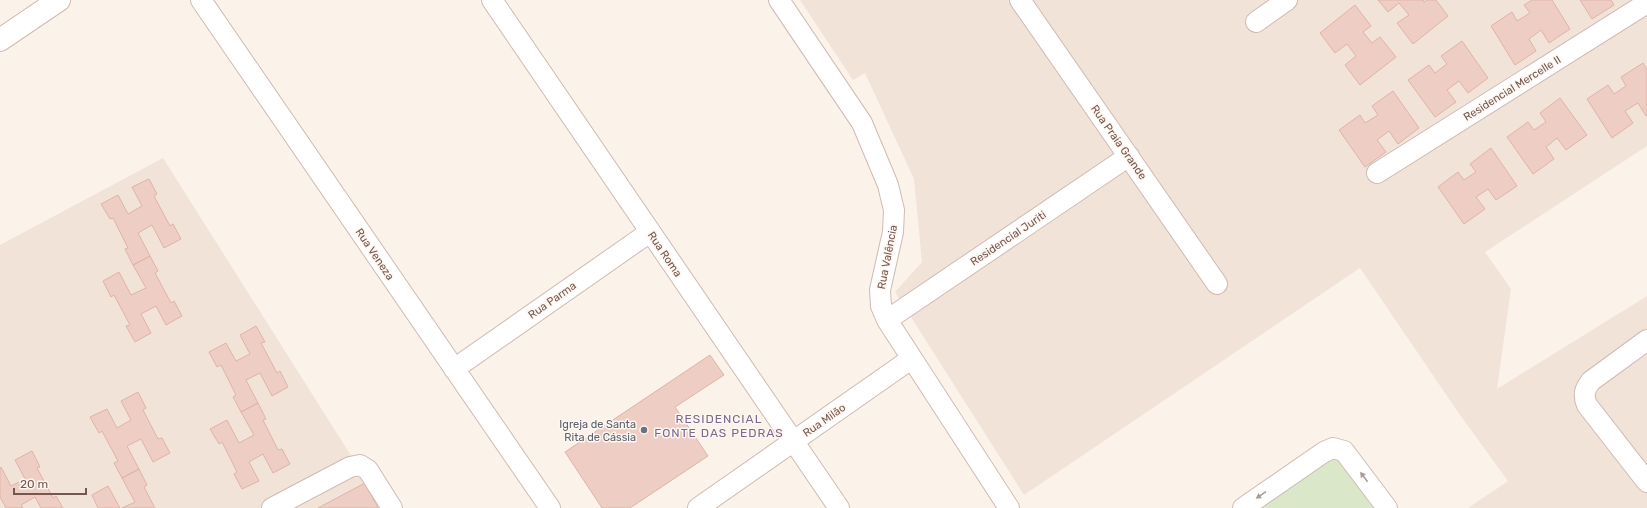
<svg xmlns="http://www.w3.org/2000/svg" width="1647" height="508" font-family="Rubik,sans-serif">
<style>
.residential{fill:#f2e3d9}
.green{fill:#dae8c9}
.building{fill:#eecec4;stroke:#dfb3a5}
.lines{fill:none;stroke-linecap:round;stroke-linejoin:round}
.minor-casing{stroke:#cebbb3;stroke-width:22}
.secondary-casing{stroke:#d1bab1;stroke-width:24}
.minor{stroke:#fff;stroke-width:20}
.secondary{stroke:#fff;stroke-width:22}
.oneway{fill:#ac9a95}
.worship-dot{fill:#6b7280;stroke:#fef6f0;stroke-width:1.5}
.labels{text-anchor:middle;stroke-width:3;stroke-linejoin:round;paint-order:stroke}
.street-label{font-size:11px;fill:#74574f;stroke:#fef6f0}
.worship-label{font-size:11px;fill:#5b616d;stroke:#fef6f0;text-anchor:end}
.neighbourhood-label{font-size:12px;letter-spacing:1px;fill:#7b678f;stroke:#fef6f0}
</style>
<rect width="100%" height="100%" fill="#fbf2ea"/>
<path class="residential" d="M800,0H1178L1278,147L1178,0H1647V146L1485,252L1511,289L1497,389L1647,296V508H1468L1508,481L1460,415L1360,268L1024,495L895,292L922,262L914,179L865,73L853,80Z
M163,158L350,454L390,508H0V245Z"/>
<path class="green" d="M1336,458L1341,461L1373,508H1258L1329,459Z"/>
<path class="building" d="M1378,0H1423L1424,2L1427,0H1436L1448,16L1413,44L1397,23L1409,15L1399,3L1388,12Z
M1532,0H1552L1570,29L1549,43L1541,30L1529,39L1536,51L1515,65L1491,26L1512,12L1517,21L1530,13L1524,5Z
M1580,0H1611L1614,5L1592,19Z
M1355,5L1371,26L1363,32L1372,43L1380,37L1396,57L1360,85L1345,65L1356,56L1347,44L1335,53L1320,33Z
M1462,41L1488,78L1468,93L1459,81L1447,90L1456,102L1435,117L1408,80L1429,65L1435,73L1447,64L1441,56Z
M1643,63L1647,70V115L1646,116L1638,103L1625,111L1633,123L1612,138L1587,99L1608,85L1614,94L1626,86L1621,77Z
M1393,91L1419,128L1398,144L1389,131L1377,140L1386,152L1365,167L1339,130L1360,115L1365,123L1378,115L1372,106Z
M1560,98L1587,135L1566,150L1557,138L1546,147L1554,159L1533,174L1507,137L1528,122L1534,130L1546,122L1540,113Z
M1491,148L1517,186L1496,200L1488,189L1476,197L1485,209L1464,224L1438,187L1458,172L1464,180L1476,172L1470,164Z
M149,179L157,194L154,196L170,226L173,224L181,239L164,248L152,225L138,233L150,256L133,265L125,249L128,248L113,218L110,219L101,204L118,195L128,214L142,206L132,187Z
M150,256L158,271L155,273L171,303L174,301L182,316L166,325L156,306L141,314L151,333L135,342L126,326L130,325L114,295L111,297L103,281L119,272L131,295L146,288L133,265Z
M256,326L265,342L261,343L277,373L280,371L288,387L272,396L260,373L246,380L258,403L241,412L233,397L236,395L221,365L217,367L209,352L226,343L236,361L250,354L240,335Z
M710,355L724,375L675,407L708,456L630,508H602L565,452Z
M138,392L146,408L143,410L158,439L162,438L170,453L153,462L141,439L127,446L139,469L122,478L114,463L118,461L102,431L99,433L90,417L107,409L117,428L131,420L121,401Z
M258,403L266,419L263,420L278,450L282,449L290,464L273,473L263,454L249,462L259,481L242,489L234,474L237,472L222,442L219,444L210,429L227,420L239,443L254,435L241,412Z
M32,451L40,467L37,468L53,498L56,496L63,508H41L35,497L21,505L23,508H6L0,497V468L1,467L11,486L25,479L15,460Z
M139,469L147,485L144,487L155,508H122L135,502L122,478Z
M365,483L378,508H318Z
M108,486L120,508H98L92,495Z"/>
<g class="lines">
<defs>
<path id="minor" d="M201,0L550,508
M492,0L839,508
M779,0L862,123L888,185L894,210L893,232L880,290L881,306L887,320L1009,508
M1020,0L1217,284
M1256,22L1287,0
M1377,173L1647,3
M887,320L1129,156
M1647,340L1591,381C1584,390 1583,395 1587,405L1647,482
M454,369L650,232
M272,508L350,467L360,465L368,470L392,508
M698,508L911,359
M1243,508L1324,452L1333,448L1344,451L1387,508"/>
<path id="secondary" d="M0,40L59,0"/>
</defs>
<use href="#minor" class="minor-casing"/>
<use href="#secondary" class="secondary-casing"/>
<use href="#minor" class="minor"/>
<use href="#secondary" class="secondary"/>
</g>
<defs><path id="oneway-solid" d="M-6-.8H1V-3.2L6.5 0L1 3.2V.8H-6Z"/></defs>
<g class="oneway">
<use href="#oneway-solid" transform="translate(1364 477) rotate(-127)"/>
<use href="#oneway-solid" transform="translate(1261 495) rotate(146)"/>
</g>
<circle class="worship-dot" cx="644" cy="430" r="4"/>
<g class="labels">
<g class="street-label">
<text transform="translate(1512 88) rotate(-32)" y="4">Residencial Mercelle II</text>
<text transform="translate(1119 142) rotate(55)" y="4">Rua Praia Grande</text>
<text transform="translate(1008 238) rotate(-34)" y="4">Residencial Juriti</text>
<text transform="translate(375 254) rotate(56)" y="4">Rua Veneza</text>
<text transform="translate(665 254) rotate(56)" y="4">Rua Roma</text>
<text transform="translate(887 257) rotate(-79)" y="4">Rua Valência</text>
<text transform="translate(552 300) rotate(-35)" y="4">Rua Parma</text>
<text transform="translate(824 420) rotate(-35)" y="4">Rua Milão</text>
</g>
<g class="worship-label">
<text x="636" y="428">Igreja de Santa<tspan x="636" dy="13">Rita de Cássia</tspan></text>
</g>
<g class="neighbourhood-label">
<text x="719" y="423">RESIDENCIAL<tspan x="719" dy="14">FONTE DAS PEDRAS</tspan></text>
</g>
</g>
<path d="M14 488v6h72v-6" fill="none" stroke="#74574f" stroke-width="2"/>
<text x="20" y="488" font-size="12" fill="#74574f" stroke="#fef6f0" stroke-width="3" paint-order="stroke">20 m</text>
</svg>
